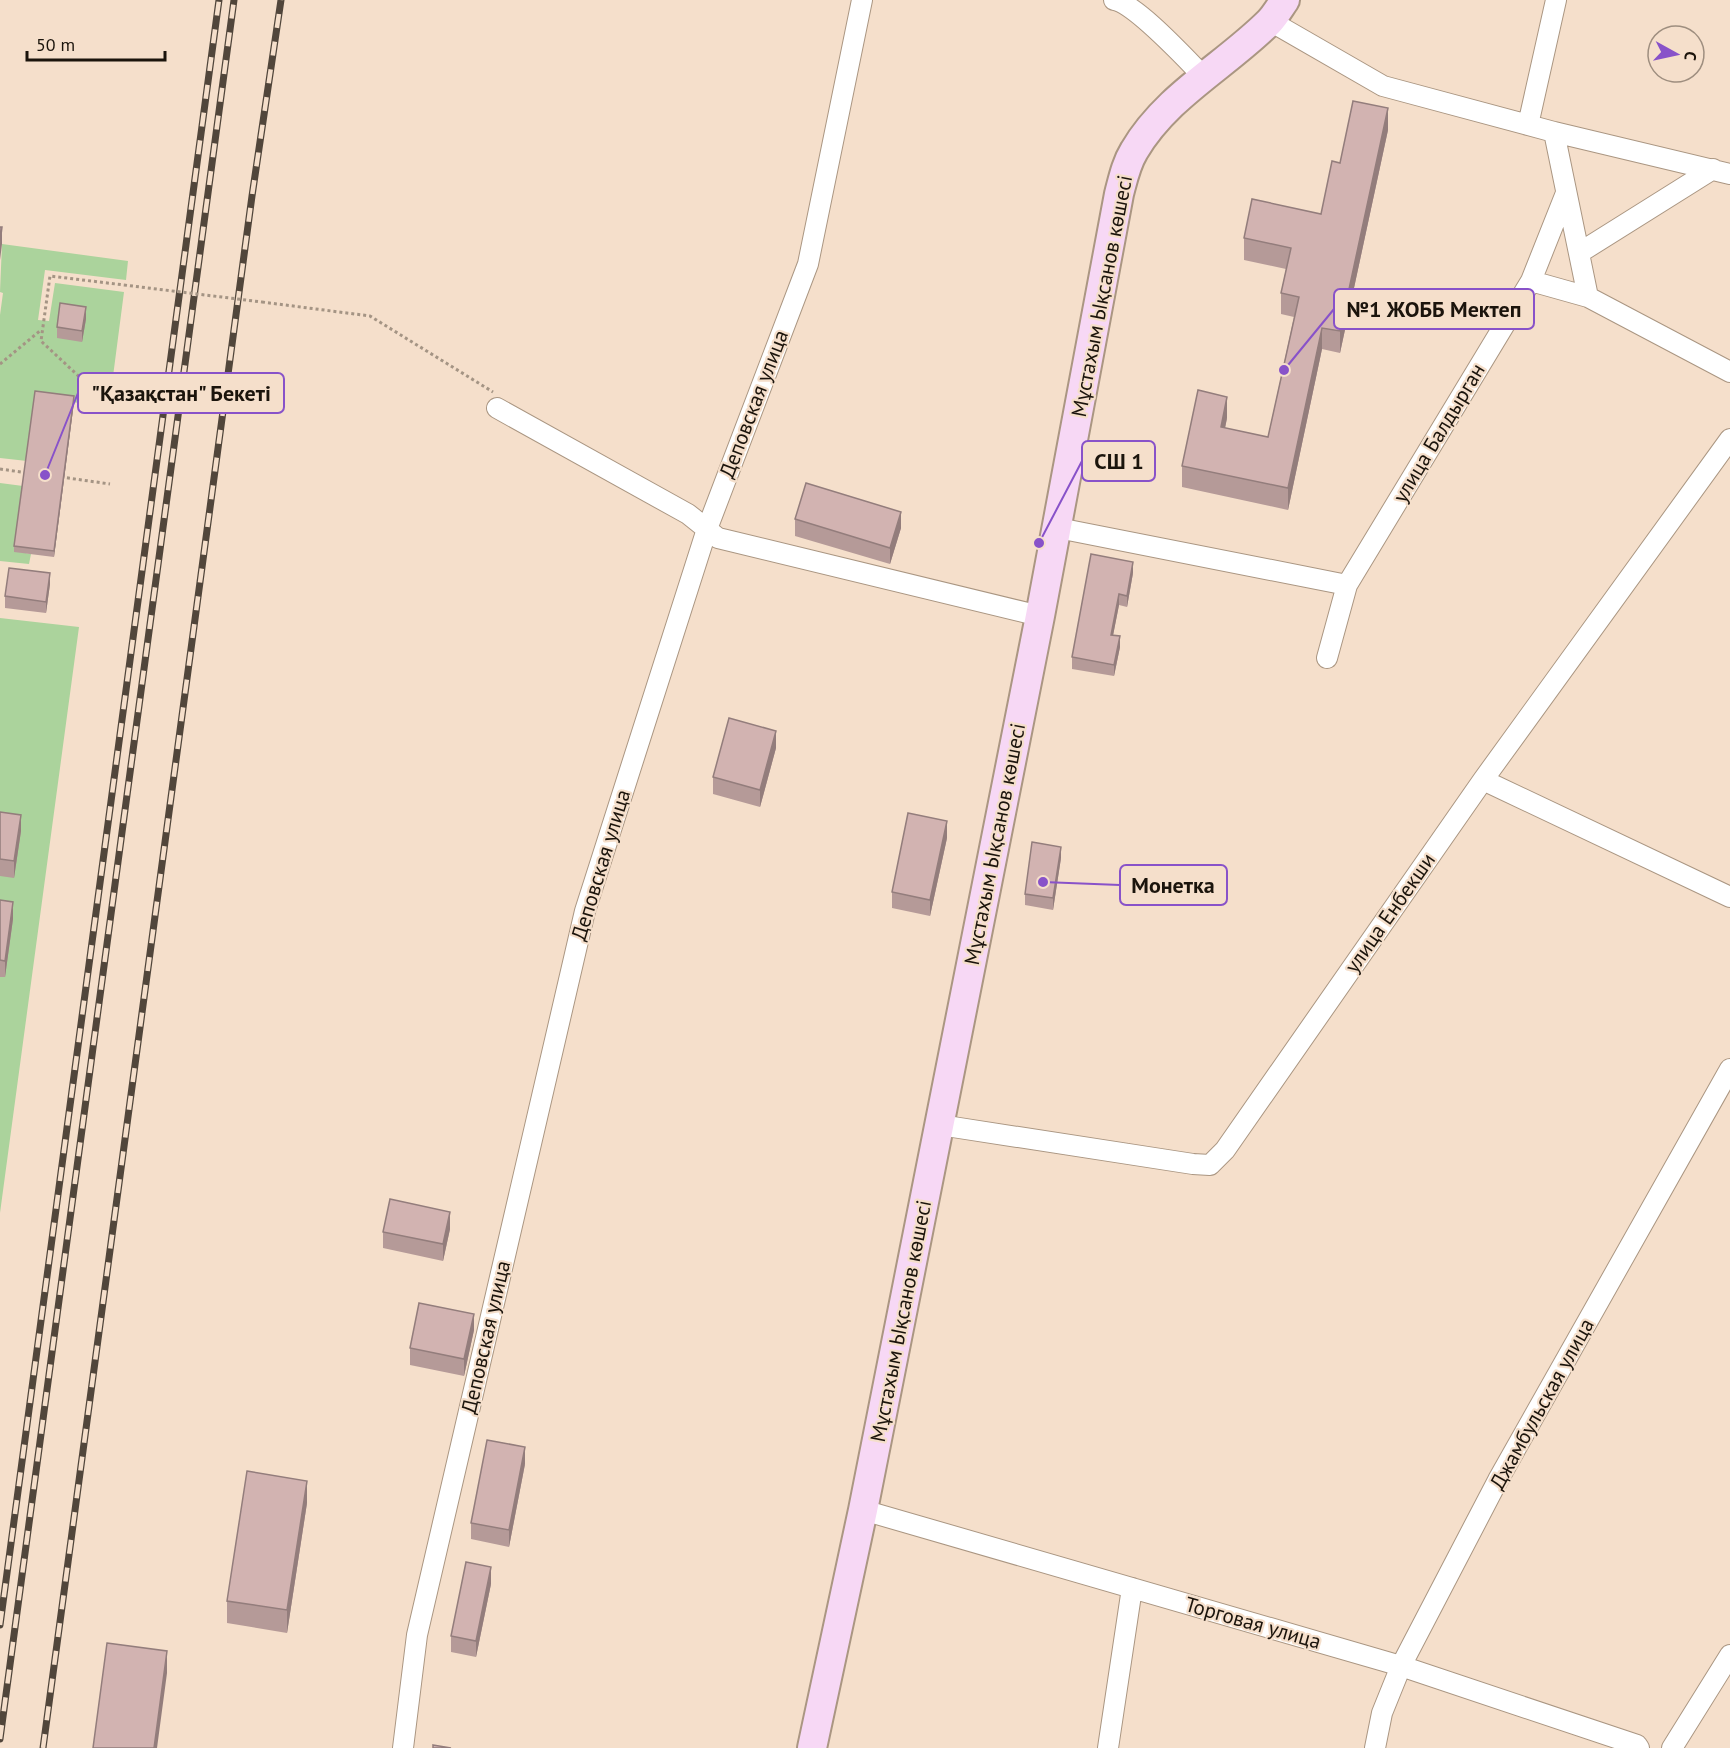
<svg xmlns="http://www.w3.org/2000/svg" width="1730" height="1748" font-family="'PT Sans',sans-serif">
<style>
.green{fill:#abd39c}
.lines{fill:none;stroke-linecap:round;stroke-linejoin:round}
.street-casing{stroke:#aa9682;stroke-width:22}
.secondary-casing{stroke:#aa9682;stroke-width:32}
.path{stroke:#a49484;stroke-width:3;stroke-dasharray:3 3;stroke-linecap:butt}
.street{stroke:#fff;stroke-width:20}
.secondary{stroke:#f7d8f5;stroke-width:28}
.rail-casing{stroke:#51463b;stroke-width:7}
.rail{stroke:#f5dfcb;stroke-width:4.5;stroke-dasharray:14;stroke-linecap:butt}
.path-bridge{stroke:#a49484;stroke-width:3;stroke-dasharray:3 3;stroke-linecap:butt}
.wall{fill:#b59a98}
.shaded-wall{fill:#937d7c}
.building{fill:#d2b3b1;stroke:#937d7c;stroke-width:1.5}
.labels{text-anchor:middle;stroke-width:4.5;stroke-linejoin:round;paint-order:stroke}
.street-label{font-size:21px;fill:#1b140c;stroke:#f5dfcb}
.leader{fill:none;stroke:#8852c9;stroke-width:2}
.callout-dot{fill:#8852c9;stroke:#f5dfcb;stroke-width:2}
.callout{fill:#f5dfcb;stroke:#8852c9;stroke-width:2}
.callout-label{font-size:22px;text-anchor:middle;font-weight:bold;fill:#1b140c}
</style>
<rect width="100%" height="100%" fill="#f5dfcb"/>
<path class="green" d="M2,244L128,261L126,280L45,270L38,320L49,321L55,283L124,292L109,407L35,397L27,461L0,458V315L3,293L0,292Z
M0,483L23,486L14,551L31,554L29,564L0,561Z
M0,618L79,627L0,1213Z"/>
<g class="lines">
<defs>
<path id="street" d="M1114,0C1136,4 1186,59 1204,77
M1270,21L1383,86L1554,132L1588,297
M1528,125L1556,0
M1554,132L1730,174
M1566,193L1531,281L1588,297L1730,372
M1579,253L1713,169
M497,408L688,514L718,538L1040,616
M1058,528L1347,585
M1327,658L1347,585L1531,281
M1483,780L1730,897
M940,1125L1193,1164L1210,1165L1225,1150L1483,780L1730,439
M863,1510L1401,1666L1637,1745L1639,1748
M403,1748L417,1635L585,911L707,529L808,264L862,0
M1108,1748L1132,1588
M1375,1748L1382,1713L1401,1666L1498,1480L1730,1069
M1672,1748L1730,1655"/>
<path id="secondary" d="M812,1748L863,1510L1040,616L1119,194C1123,179 1126,164 1134,151C1166,96 1225,66 1269,22C1275,16 1280,7 1285,0"/>
</defs>
<use href="#street" class="street-casing"/>
<use href="#secondary" class="secondary-casing"/>
<path class="path" d="M262,302L370,316L493,392
M0,364L41,330
M85,403L87,384L41,341L50,276L124,285
M0,469L28,473
M61,477L110,484"/>
<use href="#street" class="street"/>
<use href="#secondary" class="secondary"/>
<defs>
<path id="rail" d="M0,1625L219,0
M0,1739L234,0
M43,1748L252,196L281,0"/>
</defs>
<use href="#rail" class="rail-casing"/>
<use href="#rail" class="rail"/>
<path class="path-bridge" d="M124,285L262,302"/>
</g>
<path class="wall" d="M1388,130L1340,353L1322,349L1288,510L1182,487V466L1227,418L1225,428L1268,437L1294,317L1281,314V293L1286,269L1244,260V238L1321,214L1340,163Z
M86,319L82,342L57,338V327Z
M74,402L54,557L14,552V546Z
M795,519L901,528L890,564L795,536Z
M1133,573L1127,607L1119,605L1113,635L1120,647L1114,676L1072,669V657Z
M50,584L46,613L5,608V596Z
M776,748L760,807L713,794V777Z
M0,812L21,831L14,878L0,876Z
M947,838L930,916L892,908V892Z
M1061,858L1053,910L1025,905V894Z
M0,900L13,919L5,977H0Z
M450,1229L443,1261L383,1248V1232Z
M474,1330L464,1376L410,1365V1348Z
M525,1464L509,1547L471,1539V1523Z
M307,1503L287,1633L227,1623V1601Z
M491,1584L476,1657L451,1652V1636Z"/>
<path class="shaded-wall" d="M1388,108V130L1340,353V331Z
M2,227V244L0,260V243Z
M86,307V319L82,342V331Z
M1322,328V349L1288,510V488Z
M74,396V402L54,557V551Z
M1227,397V418L1221,448V427Z
M901,512V528L890,564V548Z
M1133,562V573L1127,607V596Z
M50,573V584L46,613V602Z
M1119,594V605L1111,646V635Z
M1120,636V647L1114,676V665Z
M776,731V748L760,807V790Z
M21,815V831L14,878V861Z
M947,821V838L930,916V900Z
M1061,847V858L1053,910V898Z
M13,902V919L5,977V961Z
M450,1212V1229L443,1261V1244Z
M474,1314V1330L464,1376V1359Z
M525,1447V1464L509,1547V1530Z
M307,1481V1503L287,1633V1610Z
M491,1567V1584L476,1657V1641Z
M167,1651V1673L157,1748H154Z"/>
<path class="building" d="M1353,101L1388,108L1340,331L1322,328L1288,488L1182,466L1198,390L1227,397L1221,427L1268,437L1299,297L1281,293L1291,248L1244,238L1252,199L1321,214L1332,161L1340,163Z
M0,227H2L0,243Z
M60,303L86,307L82,331L57,327Z
M35,391L74,396L54,551L14,546Z
M806,483L901,512L890,548L795,519Z
M1091,554L1133,562L1127,596L1119,594L1111,635L1120,636L1114,665L1072,657Z
M9,568L50,573L46,602L5,596Z
M729,718L776,731L760,790L713,777Z
M0,812L21,815L14,861L0,859Z
M908,813L947,821L930,900L892,892Z
M1032,842L1061,847L1053,898L1025,894Z
M0,900L13,902L5,961L0,960Z
M390,1199L450,1212L443,1244L383,1232Z
M419,1303L474,1314L464,1359L410,1348Z
M487,1440L525,1447L509,1530L471,1523Z
M247,1471L307,1481L287,1610L227,1601Z
M466,1562L491,1567L476,1641L451,1636Z
M107,1643L167,1651L154,1748H93Z
M433,1745L451,1748H433Z"/>
<g class="labels">
<g class="street-label">
<text transform="translate(1102 296) rotate(-79)" y="7">Мұстахым Ықсанов көшесі</text>
<text transform="translate(754 404) rotate(-69)" y="7">Деповская улица</text>
<text transform="translate(1439 433) rotate(-59)" y="7">улица Балдырган</text>
<text transform="translate(995 844) rotate(-79)" y="7">Мұстахым Ықсанов көшесі</text>
<text transform="translate(601 865) rotate(-73)" y="7">Деповская улица</text>
<text transform="translate(1390 913) rotate(-55)" y="7">улица Енбекши</text>
<text transform="translate(901 1321) rotate(-79)" y="7">Мұстахым Ықсанов көшесі</text>
<text transform="translate(486 1337) rotate(-77)" y="7">Деповская улица</text>
<text transform="translate(1542 1404) rotate(-61)" y="7">Джамбульская улица</text>
<text transform="translate(1253 1623) rotate(16)" y="7">Торговая улица</text>
</g>
</g>
<path class="leader" d="M1284 370L1334 309M45 475L78 393M1039 543L1082 461M1043 882L1120 885"/>
<g class="callout-dot">
<circle cx="1284" cy="370" r="6"/>
<circle cx="45" cy="475" r="6"/>
<circle cx="1039" cy="543" r="6"/>
<circle cx="1043" cy="882" r="6"/>
</g>
<g class="callout">
<rect x="1334" y="289" width="200" height="40" rx="6"/>
<rect x="78" y="373" width="206" height="40" rx="6"/>
<rect x="1082" y="441" width="73" height="40" rx="6"/>
<rect x="1120" y="865" width="107" height="40" rx="6"/>
</g>
<g class="callout-label">
<text x="1434" y="317">№1 ЖОББ Мектеп</text>
<text x="181" y="401">"Қазақстан" Бекеті</text>
<text x="1119" y="469">СШ 1</text>
<text x="1173" y="893">Монетка</text>
</g>
<g transform="translate(1676 54) rotate(98)"><circle r="28" fill="#f5dfcb" stroke="#9e8e7f" stroke-width="1.5"/>
<path d="M0-4.5L10 22L0 15L-10 22Z" fill="#8852c9"/>
<text y="-9" font-size="16" font-weight="bold" text-anchor="middle" fill="#1b140c">С</text>
</g>
<path d="M27 51v9h138v-9" fill="none" stroke="#1b140c" stroke-width="3"/>
<text x="36" y="51" font-size="18" fill="#1b140c" stroke="#f5dfcb" stroke-width="4.5" paint-order="stroke">50 m</text>
</svg>
